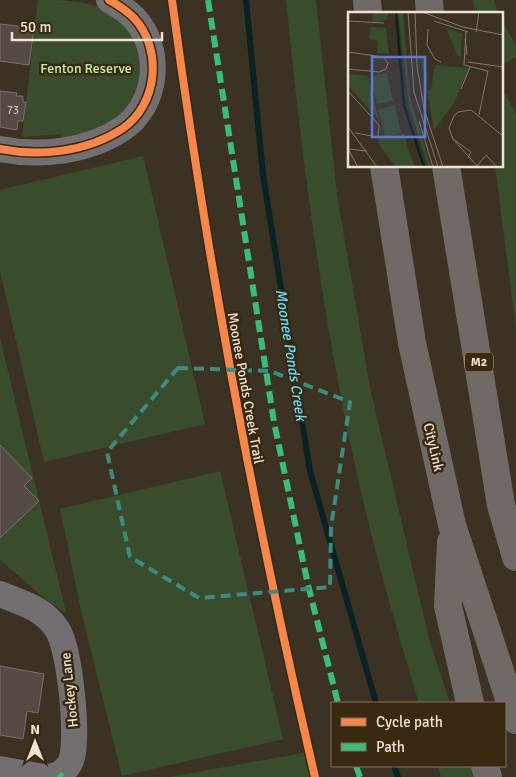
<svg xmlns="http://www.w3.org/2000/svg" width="516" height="777" font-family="Signika,sans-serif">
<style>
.green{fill:#3a4c2e}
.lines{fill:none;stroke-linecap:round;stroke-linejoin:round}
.stream{stroke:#0a2126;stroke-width:6}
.building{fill:#564b44;stroke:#7b7069}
.minor{stroke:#736e70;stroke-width:26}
.highway{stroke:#716965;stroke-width:28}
.quiet{stroke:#3abd76;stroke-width:6;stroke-dasharray:12 6;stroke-linecap:butt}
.cycleway-casing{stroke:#392910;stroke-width:11}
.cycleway{stroke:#f5874c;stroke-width:8}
.marked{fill:none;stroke:#3c8c83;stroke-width:4;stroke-dasharray:10 6;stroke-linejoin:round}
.labels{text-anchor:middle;stroke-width:5;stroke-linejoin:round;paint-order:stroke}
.number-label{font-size:11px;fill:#c8bdb1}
.shield{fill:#392910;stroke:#b8ab9a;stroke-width:1}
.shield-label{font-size:12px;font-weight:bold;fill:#eee3d5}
.park-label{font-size:14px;fill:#bff3a5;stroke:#392910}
.street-label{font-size:14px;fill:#eee3d5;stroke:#392910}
.water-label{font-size:15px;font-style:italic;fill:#66ddfe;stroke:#392910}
.inset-river{fill:none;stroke:#0a2126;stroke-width:2.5}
.inset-road{fill:none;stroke:#83796b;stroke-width:1}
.view{fill:#5c7bd7;fill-opacity:0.15;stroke:#5c7bd7;stroke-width:2.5}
.inset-edge{fill:none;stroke:#eee3d5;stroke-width:2.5}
</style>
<rect width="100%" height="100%" fill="#3b3224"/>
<path class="green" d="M38,0C62,0 87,0 109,11C115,13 119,19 123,24C151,54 147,99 113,123C102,131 75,135 62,139L60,134L22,137Z
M286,0H316L337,195L370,388L430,643L450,703H419C396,627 374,551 357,474C322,318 302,159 286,0Z
M473,0H494L498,14H475Z
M502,21L516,45V57L502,65Z
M502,89L516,113V328L495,166H502Z
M143,156L205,424L44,462L0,271V190Z
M0,338L66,613L49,602L0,560Z
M220,471L283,739L122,776L81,610L60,509Z
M309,752L317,777H169Z
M438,766H470L473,777H441Z"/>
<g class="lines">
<path class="stream" d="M246,0L263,175L310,471L376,703
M394,766L398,777"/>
</g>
<path class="building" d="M0,24L34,28L29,65L0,61Z
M0,91L17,93L16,96H23V102H26L23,121H18L17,130L0,127Z
M0,445L32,478L24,486L39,501L0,538Z
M0,666L44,674L38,713L27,711L23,739L0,735Z"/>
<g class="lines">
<path class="minor" d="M0,149C39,157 87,152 122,129C158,105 163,49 134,18C127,11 118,5 109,0
M0,594C22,603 43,608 57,629C70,648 80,744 70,763C65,772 57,776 48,777
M0,769L43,777"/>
<path class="highway" d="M367,0L368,14
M429,0L430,14
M384,166L412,343L452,525L516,720
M446,166L501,505L516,557
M451,542L448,606L470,703
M485,766L488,777"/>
<path class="quiet" d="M208,0L274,422L308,585L338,703
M356,766L360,777
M59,774L62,777"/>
<defs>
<path id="cycleway" d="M172,0C207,261 255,520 315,777
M0,149C39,157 87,152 122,129C158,105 163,49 134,18C127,11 118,5 109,0"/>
</defs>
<use href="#cycleway" class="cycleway-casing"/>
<use href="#cycleway" class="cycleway"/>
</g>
<path class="marked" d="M178,368L270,371L350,402L331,527L330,587L199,598L130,557L107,452Z"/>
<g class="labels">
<g class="number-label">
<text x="13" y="114">73</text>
</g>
<rect class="shield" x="465" y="352.5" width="28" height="19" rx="4"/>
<g class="shield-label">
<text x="479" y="366">M2</text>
</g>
<g class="park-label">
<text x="86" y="73">Fenton Reserve</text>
</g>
<g class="street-label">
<text transform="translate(246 388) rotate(80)" y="5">Moonee Ponds Creek Trail</text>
<text transform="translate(434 447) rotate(77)" y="5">CityLink</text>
<text transform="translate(69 690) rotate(-96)" y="5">Hockey Lane</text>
</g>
<g class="water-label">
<text transform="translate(291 355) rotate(81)" y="5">Moonee Ponds Creek</text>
</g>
</g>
<g transform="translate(348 12)">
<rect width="155" height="155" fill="#3b3224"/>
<path d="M25,0H40L39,8L25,10ZM50,0L55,1L62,85L83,155L79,152L61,94ZM23,15L38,16L41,42L29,41L30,29L21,27ZM98,16L114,22L113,45L110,44ZM72,41L80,63L79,78H83L87,53L121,56L106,91L86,118ZM39,61L45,89L29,92L22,65ZM0,62L20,64L31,108L0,73ZM47,93L53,121L37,125L30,97ZM56,122L60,137L67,155H48L31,133L30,127Z" fill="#3a4c2e"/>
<path class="inset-river" d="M48,0L56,93L76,155"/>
<path class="inset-road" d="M60,0L66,80L90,155M67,0L69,54L76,97L95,155M74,0L115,15L155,23M0,9L36,11M86,9L120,20M80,17L79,33L87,47L93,50M118,20L116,53L140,59L131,103M128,20L131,0M0,40L35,45L40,51L38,57L31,60L0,57M116,43L119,41L117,27M120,50L155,55M113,77L122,55M0,79L31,113L30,125L7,121M71,109L85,155M0,115L29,155M105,127L123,140L120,146M0,137L10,155M1,137L19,139M129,154L138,143L149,155M130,155L105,127L101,116L106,104L110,100L123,98L155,124"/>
<path class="view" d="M24,45H77V125H24Z"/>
<rect width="155" height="155" class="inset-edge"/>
</g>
<rect x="331" y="702" width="175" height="65" fill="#392910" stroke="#81735f"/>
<rect x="341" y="718" width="25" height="8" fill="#f5874c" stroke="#81735f"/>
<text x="376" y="727" font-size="15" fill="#eee3d5">Cycle path</text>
<rect x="341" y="743" width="25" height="8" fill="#3abd76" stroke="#81735f"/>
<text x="376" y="752" font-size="15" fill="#eee3d5">Path</text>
<g transform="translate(35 742)" stroke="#392910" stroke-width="4" paint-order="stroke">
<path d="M0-4L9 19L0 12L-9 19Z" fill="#eee3d5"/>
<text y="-8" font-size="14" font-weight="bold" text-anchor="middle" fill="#eee3d5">N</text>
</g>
<path d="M12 32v8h150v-8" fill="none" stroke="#eee3d5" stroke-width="2.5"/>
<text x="20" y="32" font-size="15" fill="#eee3d5" stroke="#392910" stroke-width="4" paint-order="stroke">50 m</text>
</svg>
